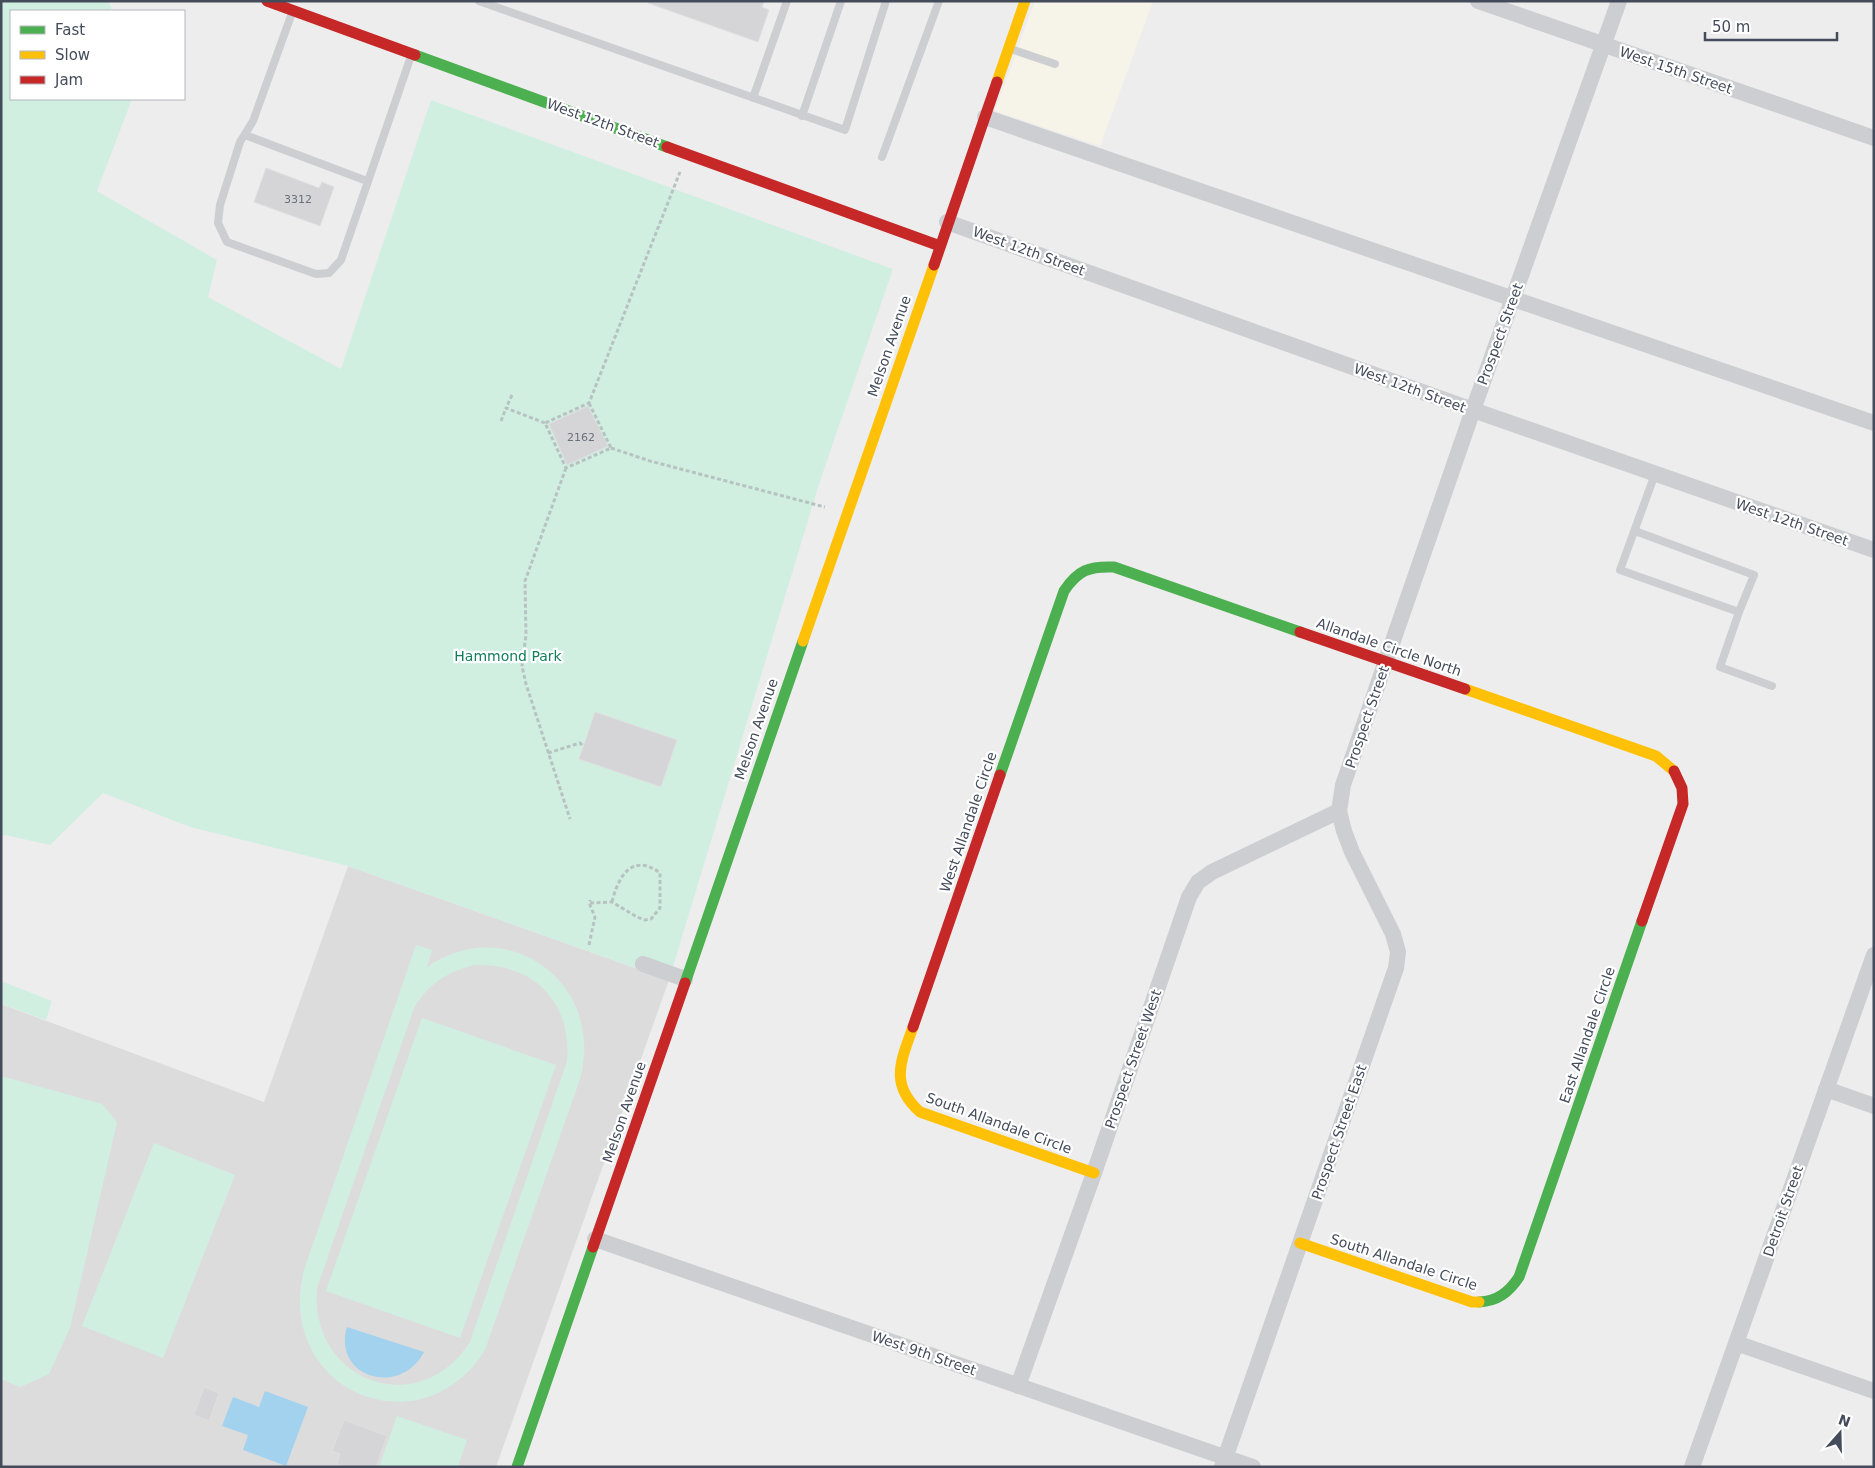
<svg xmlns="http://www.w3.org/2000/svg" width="1875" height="1468" font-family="'DejaVu Sans',sans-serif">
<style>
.commercial{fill:#f6f4e8}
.education{fill:#dddcdd}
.green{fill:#d0efe1;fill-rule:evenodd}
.water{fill:#a3d2ee}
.building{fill:#d5d5d7;stroke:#dfdfe0}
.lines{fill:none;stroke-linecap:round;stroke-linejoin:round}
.path{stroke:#b7c3c2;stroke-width:3;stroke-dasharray:4 2.5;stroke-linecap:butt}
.lane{stroke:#ccced1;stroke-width:8}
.street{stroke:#ccced1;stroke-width:16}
.fast{stroke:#4caf50;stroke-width:11}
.slow{stroke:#ffc107;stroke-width:11}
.jam{stroke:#c62828;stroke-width:11}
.labels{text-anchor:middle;stroke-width:4.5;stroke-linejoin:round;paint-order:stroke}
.number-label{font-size:11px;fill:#6a707b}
.street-label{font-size:14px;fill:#444c5b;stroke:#fff}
.park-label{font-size:14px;fill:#127e5a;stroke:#fff}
</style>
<rect width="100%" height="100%" fill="#eeeded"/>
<path class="commercial" d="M1035,1H1153L1100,146L995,111Z"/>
<path class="education" d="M348,866L669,980L496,1467H1V1004L264,1102Z"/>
<path class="green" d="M1,1H109L112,11H11V99H132L97,191L217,260L208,297L341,369L431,100L893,269L819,484L669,980L348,866L190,827L103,793L50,845L5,835L1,837Z
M416,945L432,950L427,967C509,911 606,985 580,1079L485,1350C420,1453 274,1390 304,1270ZM475,965C534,963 572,1002 567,1061L470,1342C419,1422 309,1382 317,1288L414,1008C428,984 448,971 475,965Z
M1,981L52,1001L46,1020L1,1004Z
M422,1018L556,1065L460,1338L326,1291Z
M1,1076L102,1104L117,1122L70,1328L49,1374L20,1387L1,1379Z
M154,1143L235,1175L163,1358L82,1326Z
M397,1416L467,1440L458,1467H379Z"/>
<path class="water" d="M347,1327L424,1352C400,1398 332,1377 347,1327Z
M265,1391L308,1407L286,1466L243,1450L248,1435L222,1426L233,1397L259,1407Z"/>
<path class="building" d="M649,1H764L762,7L769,10L758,42L648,3Z
M266,168L319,188L322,182L334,187L320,226L254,202Z
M588,406L608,446L567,465L549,424Z
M595,712L677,740L661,787L579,759Z
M204,1387L219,1393L209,1421L194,1415Z
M344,1420L387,1436L376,1467H344L337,1464L340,1454L332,1451Z"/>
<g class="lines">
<path class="path" d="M512,395L506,408L545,423
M589,403L611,448L566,468L545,423L589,403L680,172
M501,421L506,408
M611,448L650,461L825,507
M566,468L525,581L526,635L522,666L526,684L570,819
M548,753L580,743L583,746
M590,903L612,902L637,917L645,920L651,919L660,908V873C632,852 618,877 612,902
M589,945L595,917L590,905V900"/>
<path class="lane" d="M479,1L845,130L886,1
M292,13L253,121L240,142L220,205L218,223L227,242L316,274L329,273L341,260L411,56
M1011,49L1055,64
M753,98L787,1
M802,116L841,1
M245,135L367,181
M882,157L939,1
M1635,531L1754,575L1739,612L1620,570L1655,474
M1739,612L1720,667L1772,686"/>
<path class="street" d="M1478,1L1874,138
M985,117L1874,423
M947,222L1473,410L1874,550
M643,964L685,979
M1826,1089L1874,1106
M595,1239L1253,1467
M1736,1343L1874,1391
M1018,1386L1094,1173L1189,897L1198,882L1212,872L1339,811
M1222,1467L1396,968L1398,952L1393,934L1352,852L1344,831L1339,811L1343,785L1473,410L1619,1
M1692,1467L1874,955"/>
<path class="fast" d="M415,55L667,147
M1000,775L1064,591C1078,570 1089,566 1114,567L1300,632
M685,983L803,641
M1479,1302C1498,1301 1509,1292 1519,1277L1642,921
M517,1467L593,1247"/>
<path class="slow" d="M997,82L1025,1
M803,641L934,265
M1465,689L1656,756L1674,771
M913,1027C901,1061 889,1084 920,1112L1094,1173
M1300,1243L1472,1302H1479"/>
<path class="jam" d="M267,1L415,55
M667,147L940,246
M934,265L997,82
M1300,632L1465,689
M1642,921L1683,804L1682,788L1674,771
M913,1027L1000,775
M593,1247L685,983"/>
</g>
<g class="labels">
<g class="number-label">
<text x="298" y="203">3312</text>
<text x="581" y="441">2162</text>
</g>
<g class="street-label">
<text transform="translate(1676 70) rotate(19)" y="5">West 15th Street</text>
<text transform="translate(603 123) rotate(20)" y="5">West 12th Street</text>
<text transform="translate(1029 251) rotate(20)" y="5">West 12th Street</text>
<text transform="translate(1500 334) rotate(-70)" y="5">Prospect Street</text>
<text transform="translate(889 346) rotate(-71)" y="5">Melson Avenue</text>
<text transform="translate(1410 388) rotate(20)" y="5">West 12th Street</text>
<text transform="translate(1792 522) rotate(19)" y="5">West 12th Street</text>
<text transform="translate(1389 647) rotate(19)" y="5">Allandale Circle North</text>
<text transform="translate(1367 717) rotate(-71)" y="5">Prospect Street</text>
<text transform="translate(756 729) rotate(-71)" y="5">Melson Avenue</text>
<text transform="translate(968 822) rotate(-71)" y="5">West Allandale Circle</text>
<text transform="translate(1587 1035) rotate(-71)" y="5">East Allandale Circle</text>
<text transform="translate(1133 1059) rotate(-71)" y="5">Prospect Street West</text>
<text transform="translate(624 1112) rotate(-71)" y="5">Melson Avenue</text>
<text transform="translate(999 1123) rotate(20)" y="5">South Allandale Circle</text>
<text transform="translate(1339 1132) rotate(-71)" y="5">Prospect Street East</text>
<text transform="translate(1783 1211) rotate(-71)" y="5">Detroit Street</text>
<text transform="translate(1404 1262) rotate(18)" y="5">South Allandale Circle</text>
<text transform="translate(924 1353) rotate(19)" y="5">West 9th Street</text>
</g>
<g class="park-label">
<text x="508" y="661">Hammond Park</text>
</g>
</g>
<rect width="1875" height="1468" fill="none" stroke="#444c5b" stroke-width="5"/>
<rect x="10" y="10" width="175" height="90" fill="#ffffff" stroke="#b4b7bd"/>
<rect x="20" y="26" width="25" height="8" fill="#4caf50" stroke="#b4b7bd"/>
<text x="55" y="35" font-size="15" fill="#444c5b">Fast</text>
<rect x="20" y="51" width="25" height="8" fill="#ffc107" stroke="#b4b7bd"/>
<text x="55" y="60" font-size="15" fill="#444c5b">Slow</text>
<rect x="20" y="76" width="25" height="8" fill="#c62828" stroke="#b4b7bd"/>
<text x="55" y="85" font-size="15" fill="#444c5b">Jam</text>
<g transform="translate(1840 1433) rotate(20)" stroke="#ffffff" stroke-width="4" paint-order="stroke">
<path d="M0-4L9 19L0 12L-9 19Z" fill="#444c5b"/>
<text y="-8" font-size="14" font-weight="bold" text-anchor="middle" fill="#444c5b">N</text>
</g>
<path d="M1705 32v8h132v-8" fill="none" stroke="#444c5b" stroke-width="2.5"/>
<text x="1712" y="32" font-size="15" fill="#444c5b" stroke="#ffffff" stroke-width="4" paint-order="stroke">50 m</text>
</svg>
